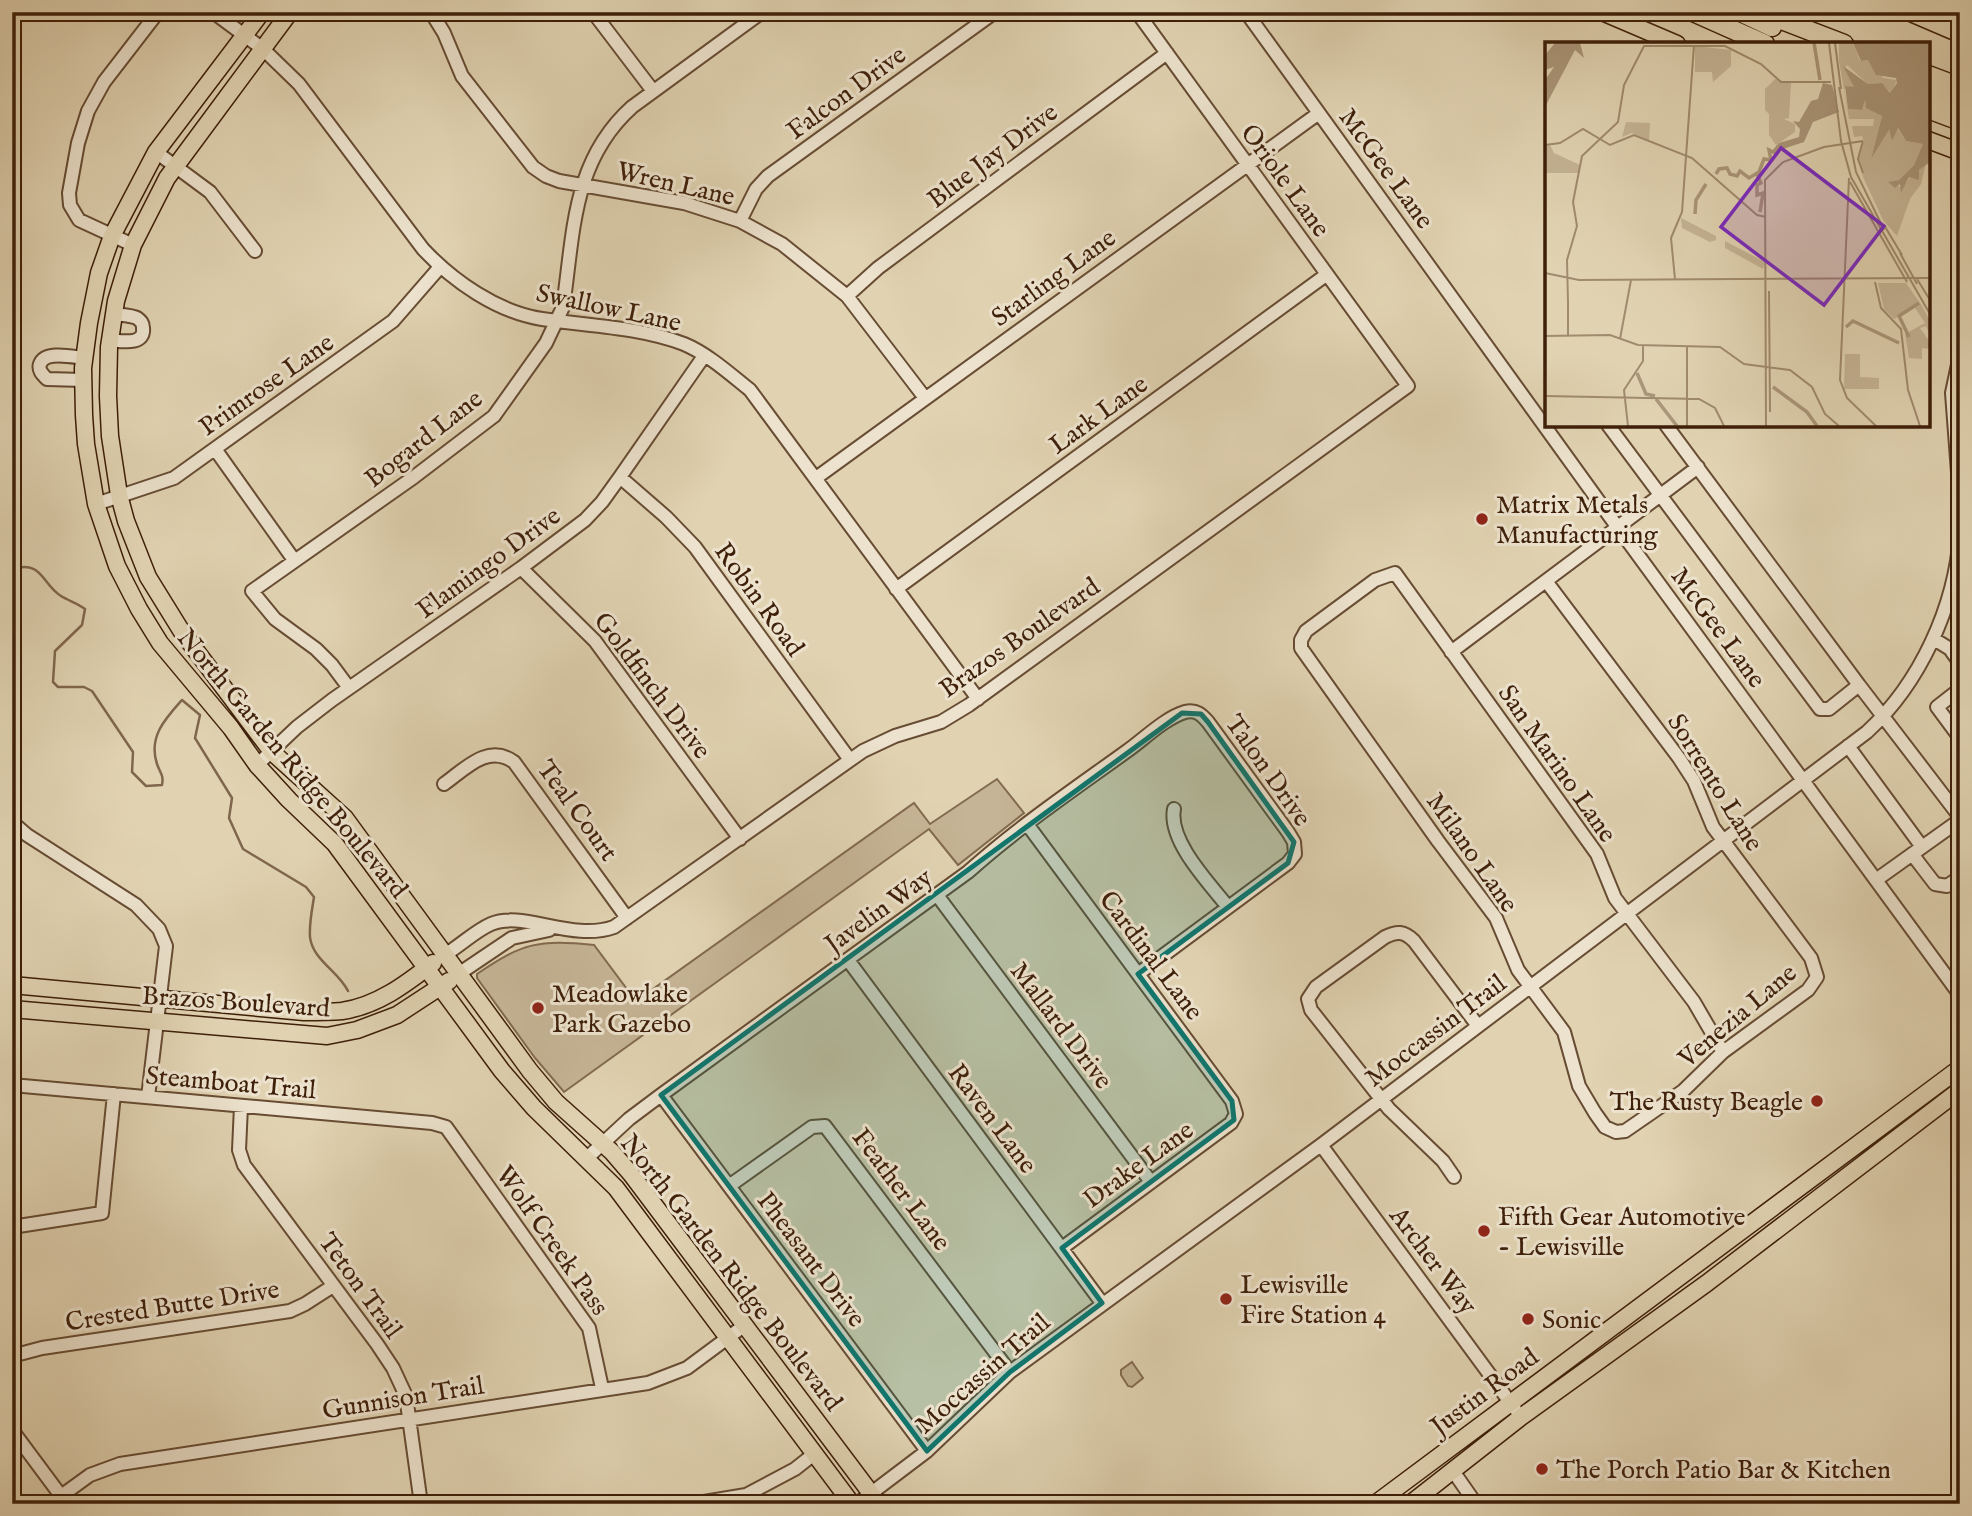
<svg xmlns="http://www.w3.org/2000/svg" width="1972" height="1516" font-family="'IM FELL English',serif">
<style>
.green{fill:#c5b495;stroke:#826a4f;stroke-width:2}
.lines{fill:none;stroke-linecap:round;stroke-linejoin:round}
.stream{stroke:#7f664c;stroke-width:2.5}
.minor-casing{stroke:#674c33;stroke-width:16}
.major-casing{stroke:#3e1f09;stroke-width:19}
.highway-casing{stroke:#3e1f09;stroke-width:21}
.minor{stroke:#ece2cd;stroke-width:12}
.major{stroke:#e1d3b2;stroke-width:16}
.highway{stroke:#e1d3b2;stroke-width:18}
.marked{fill:#0f766e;fill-opacity:0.2;stroke:#0f766e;stroke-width:5;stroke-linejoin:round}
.poi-dot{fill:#8f2418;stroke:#ece2cd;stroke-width:2.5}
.labels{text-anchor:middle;stroke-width:6;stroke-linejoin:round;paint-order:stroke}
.street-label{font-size:26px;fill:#3e1f09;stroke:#ece2cd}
.poi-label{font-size:26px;fill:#3e1f09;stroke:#ece2cd;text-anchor:start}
.inset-river{fill:none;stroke:#aa9679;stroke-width:3.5}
.inset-road{fill:none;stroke:#a08b6e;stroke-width:2}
.view{fill:#7b2cbf;fill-opacity:0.15;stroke:#7b2cbf;stroke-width:3.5}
.inset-edge{fill:none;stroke:#3e1f09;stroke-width:3.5}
</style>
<rect width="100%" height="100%" fill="#e1d3b2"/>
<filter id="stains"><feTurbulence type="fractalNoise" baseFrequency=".00286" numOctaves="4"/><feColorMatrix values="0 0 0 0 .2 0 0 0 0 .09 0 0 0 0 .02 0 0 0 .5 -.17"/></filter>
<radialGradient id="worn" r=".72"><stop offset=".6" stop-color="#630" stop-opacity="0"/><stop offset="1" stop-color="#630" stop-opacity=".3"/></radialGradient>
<path class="green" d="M997,779L1024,813L958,865L929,829L564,1092L535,1058L477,978V974C522,943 539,939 594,945L636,1001L914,803L930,824Z
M1132,1362L1143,1378L1132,1387L1128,1386L1121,1375V1370Z"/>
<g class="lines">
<path class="stream" d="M12,569C43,560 41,583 61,596C69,601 77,603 85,609L82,625L55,651L53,682L58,687H84L92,691L133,752L132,772L146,786L162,785C164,775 160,773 157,764C148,737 165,719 182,700L200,715L195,738L232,798L229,818L243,849L306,887L314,897C312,910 309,924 310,937C312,959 339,972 348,991"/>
<defs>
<path id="minor" d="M213,12L263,49L299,84L423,249C453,281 497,312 542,319C588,326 640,327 684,344C708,354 730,374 750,390L978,699
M431,12L444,33L462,76L533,167L546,176L559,181L684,203L740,221L782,244L847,296L925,398
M593,12L653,91
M1246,12L1608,514L1960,995
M156,152L210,192L255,251
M740,221L756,189L768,176L995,12
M133,245L79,220L70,205L69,193L78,143L88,111L104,82L158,12
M847,296L878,268L1167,53
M110,340C121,341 145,346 143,328C143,323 141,321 137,318C131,315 121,315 114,314
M1960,355L1952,393L1960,499
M83,380L47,379C42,374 38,370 40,364C45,350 73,357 84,358
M1608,425L1820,709H1829L1859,685L1666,425
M215,449L294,560
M620,477L666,517L695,547L850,760
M816,478L1319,113
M96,504L174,478L393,321L440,267
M521,568L595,641L740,839
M1546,581L1679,758L1694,781L1713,827L1811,958L1817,977L1808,990L1723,1052L1683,1091L1625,1131L1616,1132L1605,1127L1595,1113L1579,1086L1564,1032L1518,970L1496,918L1438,841L1301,648V640L1306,631L1375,580L1395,573L1597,854L1615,898L1694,1002L1723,1052
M896,589L1326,275
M1934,639L1950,649L1960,663
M1451,652L1698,467
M1859,685L1960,817
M349,688L332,665L316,649L275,619L252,591L414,477L494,416L546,343L563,307C574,232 572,161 632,107L762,12
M1960,689L1937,707L1960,738
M1848,746L1922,847
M257,765L297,727L332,700L521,568L585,520L602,502L620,477L704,356
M444,784C465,769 488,743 514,762L627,918
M1174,809C1168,841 1209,883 1228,907
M12,822L27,835L136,905L159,929L166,946L148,1097
M1027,824L1232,1101L1236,1114L1231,1123L1062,1248
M1912,854L1935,884L1947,886L1960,877
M1876,880L1960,820
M937,895L1151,1182
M446,954C461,945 475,931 491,924C522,910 572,942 614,927L863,751L895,736L941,722L969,705L1408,386L1137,12
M848,960L1102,1303
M460,973L512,938L549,930
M12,1085L432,1123L446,1127L589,1328L602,1388
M661,1095L927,1451
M241,1106L239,1150L244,1165L377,1344L393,1368L406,1396L421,1504
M1321,1145L1515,1409
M587,1158L629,1119L661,1095L968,872C1017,828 1073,790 1127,751C1144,739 1165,718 1185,712C1196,709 1202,715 1208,722L1288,832L1294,842L1295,854L1288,863L1138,974
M1454,1177L1443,1161L1389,1109L1311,1010L1308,999L1316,987L1385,937C1397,931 1404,931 1414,941L1478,1026
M729,1186L812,1127L825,1126L1010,1372
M12,1227L102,1213L114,1094
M12,1356L42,1348L290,1311L305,1304L333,1286
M12,1430L67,1504
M1453,1471L1476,1504
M61,1496L90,1475L120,1464L648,1383L687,1368L745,1325
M692,1504L746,1495L795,1469L814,1454
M857,1504L927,1451L1010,1372L1321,1145L1867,732C1920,683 1955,607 1960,535"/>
<path id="major" d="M262,12L156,152L112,236L99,273L89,323L83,368L84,415L86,444L96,504L117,566L139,609L160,643L231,728L257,765L289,800L335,844L502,1071L534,1108L616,1188L852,1504
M290,12L167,178L133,245L116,301L109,347L108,396L110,436L119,495L126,521L148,577L182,632L272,752L345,818L530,1071L556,1102L612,1152L631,1174L879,1504
M1602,12L1677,44
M1928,140L1960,152
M12,985L304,1012C316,1012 330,1012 342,1011C377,1006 406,984 433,963
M12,1009L327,1036L357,1030L397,1015L449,981
M1375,1504L1960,1068
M1410,1504L1521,1417L1707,1283L1960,1090"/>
<path id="highway" d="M1693,12L1765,44
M1740,12L1772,27
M1761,12L1844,44
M1911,12L1960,33
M1928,75L1960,87
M1928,90L1960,102
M1928,109L1960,121"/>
</defs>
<use href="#minor" class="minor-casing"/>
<use href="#major" class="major-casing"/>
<use href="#highway" class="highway-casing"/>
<use href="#minor" class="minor"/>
<use href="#major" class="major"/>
<use href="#highway" class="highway"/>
</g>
<path class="marked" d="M1182,713L1201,714L1208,722L1294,842L1288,863L1138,974L1232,1101L1234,1120L1062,1248L1102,1303L1010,1372L927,1451L661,1095Z"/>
<g class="poi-dot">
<circle cx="1482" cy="519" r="7"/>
<circle cx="538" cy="1008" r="7"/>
<circle cx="1817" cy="1101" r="7"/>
<circle cx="1484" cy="1231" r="7"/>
<circle cx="1226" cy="1299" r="7"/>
<circle cx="1528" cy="1319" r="7"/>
<circle cx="1542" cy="1469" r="7"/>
</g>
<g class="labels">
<g class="street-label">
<text transform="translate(846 92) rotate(-36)" y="9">Falcon Drive</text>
<text transform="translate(992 155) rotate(-37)" y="9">Blue Jay Drive</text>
<text transform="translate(1387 168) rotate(54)" y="9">McGee Lane</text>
<text transform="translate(1286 180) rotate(54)" y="9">Oriole Lane</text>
<text transform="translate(676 183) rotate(13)" y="9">Wren Lane</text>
<text transform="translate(1053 277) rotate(-36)" y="9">Starling Lane</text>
<text transform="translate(609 307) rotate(12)" y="9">Swallow Lane</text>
<text transform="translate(266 384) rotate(-35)" y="9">Primrose Lane</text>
<text transform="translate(1098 414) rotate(-36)" y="9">Lark Lane</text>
<text transform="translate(423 438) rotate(-38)" y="9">Bogard Lane</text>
<text transform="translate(488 562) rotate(-36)" y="9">Flamingo Drive</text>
<text transform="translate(760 599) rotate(54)" y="9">Robin Road</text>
<text transform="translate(1719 627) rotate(54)" y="9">McGee Lane</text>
<text transform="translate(1019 637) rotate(-35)" y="9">Brazos Boulevard</text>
<text transform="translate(653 685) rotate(53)" y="9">Goldfinch Drive</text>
<text transform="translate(293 763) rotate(50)" y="9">North Garden Ridge Boulevard</text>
<text transform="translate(1558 763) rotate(55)" y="9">San Marino Lane</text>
<text transform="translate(1269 770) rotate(55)" y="9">Talon Drive</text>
<text transform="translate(1716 782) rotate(58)" y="9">Sorrento Lane</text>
<text transform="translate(578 810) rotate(54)" y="9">Teal Court</text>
<text transform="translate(1473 852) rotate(55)" y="9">Milano Lane</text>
<text transform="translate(878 910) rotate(-36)" y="9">Javelin Way</text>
<text transform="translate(1152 955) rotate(53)" y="9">Cardinal Lane</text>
<text transform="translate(236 1001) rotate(4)" y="9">Brazos Boulevard</text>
<text transform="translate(1737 1015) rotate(-40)" y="9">Venezia Lane</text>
<text transform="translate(1062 1025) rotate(53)" y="9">Mallard Drive</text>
<text transform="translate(1435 1030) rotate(-37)" y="9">Moccassin Trail</text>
<text transform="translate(231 1082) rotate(5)" y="9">Steamboat Trail</text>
<text transform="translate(993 1118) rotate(53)" y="9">Raven Lane</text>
<text transform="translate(1138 1164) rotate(-36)" y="9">Drake Lane</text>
<text transform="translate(902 1189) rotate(53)" y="9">Feather Lane</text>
<text transform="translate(553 1240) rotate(55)" y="9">Wolf Creek Pass</text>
<text transform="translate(812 1259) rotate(53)" y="9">Pheasant Drive</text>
<text transform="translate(1434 1260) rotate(53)" y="9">Archer Way</text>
<text transform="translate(732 1272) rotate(52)" y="9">North Garden Ridge Boulevard</text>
<text transform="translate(361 1285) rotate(54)" y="9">Teton Trail</text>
<text transform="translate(172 1305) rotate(-9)" y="9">Crested Butte Drive</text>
<text transform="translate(982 1373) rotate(-41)" y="9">Moccassin Trail</text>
<text transform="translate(1484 1391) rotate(-37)" y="9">Justin Road</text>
<text transform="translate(403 1397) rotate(-9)" y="9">Gunnison Trail</text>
</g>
<g class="poi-label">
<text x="1496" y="513">Matrix Metals<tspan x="1496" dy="30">Manufacturing</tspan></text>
<text x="552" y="1002">Meadowlake<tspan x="552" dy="30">Park Gazebo</tspan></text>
<text x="1803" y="1110" text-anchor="end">The Rusty Beagle</text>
<text x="1498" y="1225">Fifth Gear Automotive<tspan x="1498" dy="30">- Lewisville</tspan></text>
<text x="1240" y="1293">Lewisville<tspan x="1240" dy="30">Fire Station 4</tspan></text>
<text x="1542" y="1328">Sonic</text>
<text x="1556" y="1478">The Porch Patio Bar &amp; Kitchen</text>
</g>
</g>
<g transform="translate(1545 42)">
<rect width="385" height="385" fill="#e1d3b2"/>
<path d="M294,1H308L315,19L323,18L338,36L352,38L346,51L336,41L323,42L302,23L300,26L309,45L299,47L303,67L317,68L320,58L321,65L337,74L326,117L344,88L347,99L352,86L361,99L378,102L369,123L354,138L344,140L358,146L365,135L374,137V128L381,121L376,142L365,157L352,194L338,178L318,135L314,117L319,100L317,94L309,95L307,84H328L329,77H304L294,19ZM150,4L186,8V24L168,40L167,30H150ZM230,37L246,41L244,76L239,77L250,82V90L231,103L224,93V72L220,68V47ZM81,80L105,81L104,98L87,91L77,95ZM5,103L9,111L35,123L34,131H0V104ZM136,176L171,194V198L165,200L137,186ZM180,199L220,220L218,227L180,206ZM333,241H361L377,264L385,279V293L381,284L375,286L385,300V307L377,306V317L364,316L360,292L380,281L370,266L349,277L339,267ZM300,312H315V335L334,336V347H299Z" fill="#c5b495"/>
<path d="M10,1H35L39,16L30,8L0,65V38L9,25L0,28V13ZM308,1H385V120L374,128V138L364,135L356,151L355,142L350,146L343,140L354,138L369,123L378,102L361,99L353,86L347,99L344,88L326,117L337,74L321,66L320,58L317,68L303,67L300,44L309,45L298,24L323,42L337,41L345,51L352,41L351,36L331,33L323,18L316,19ZM278,41L287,43L294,70L268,80L259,100L225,111L234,101L254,95L255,87L248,79L254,80L266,59L273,57Z" fill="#aa9679"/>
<path class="inset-river" d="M269,1L275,38M211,130L216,141L212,143V153L218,151L215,170M171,132L174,127L182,126L185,132L192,134L195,129L204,136L214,130L219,117L226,118L224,108L230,111L233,104M150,172L151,158L161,142M301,285L308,279L354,301M364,295L354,274L374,261M92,331L101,352L110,354M228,345L262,370L272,384M111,357L132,384"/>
<path class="inset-road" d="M284,1L296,99L306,135L385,272M290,1L296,47M294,45L311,130L339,188M0,103L15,101L38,87L65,103L89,93L147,116L212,173L221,175M318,131L313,117L318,99M304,136L295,338L302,356L331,384M305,140L362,240M339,183L357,213M355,211L372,242M0,231L34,238L385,236M130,237L126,196L137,170L149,3M372,237L385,258M330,240L336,266L356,287L363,348L375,384M224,249L225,370M23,259V293M23,261L22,218L32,184L28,160L37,114L73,80L79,43L99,4H180L216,22L236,40H286M0,294L65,293L93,303L175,305L199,322L245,328L267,345L280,372L294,384M75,297L86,238M142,304V384M0,354L154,357L170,366L179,384M83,384L79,348L98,319V303M221,384L220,138L238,120L279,105L318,99"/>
<path class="view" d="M236,106L339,184L279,263L176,185Z"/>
<rect width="385" height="385" class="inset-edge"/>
</g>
<rect width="1972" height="1516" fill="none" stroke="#e1d3b2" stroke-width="42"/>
<rect x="14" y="14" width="1944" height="1488" fill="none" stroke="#3e1f09" stroke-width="3.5"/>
<rect x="21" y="21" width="1930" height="1474" fill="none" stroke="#3e1f09" stroke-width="2"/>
<rect width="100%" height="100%" filter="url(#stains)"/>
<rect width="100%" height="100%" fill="url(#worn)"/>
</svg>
